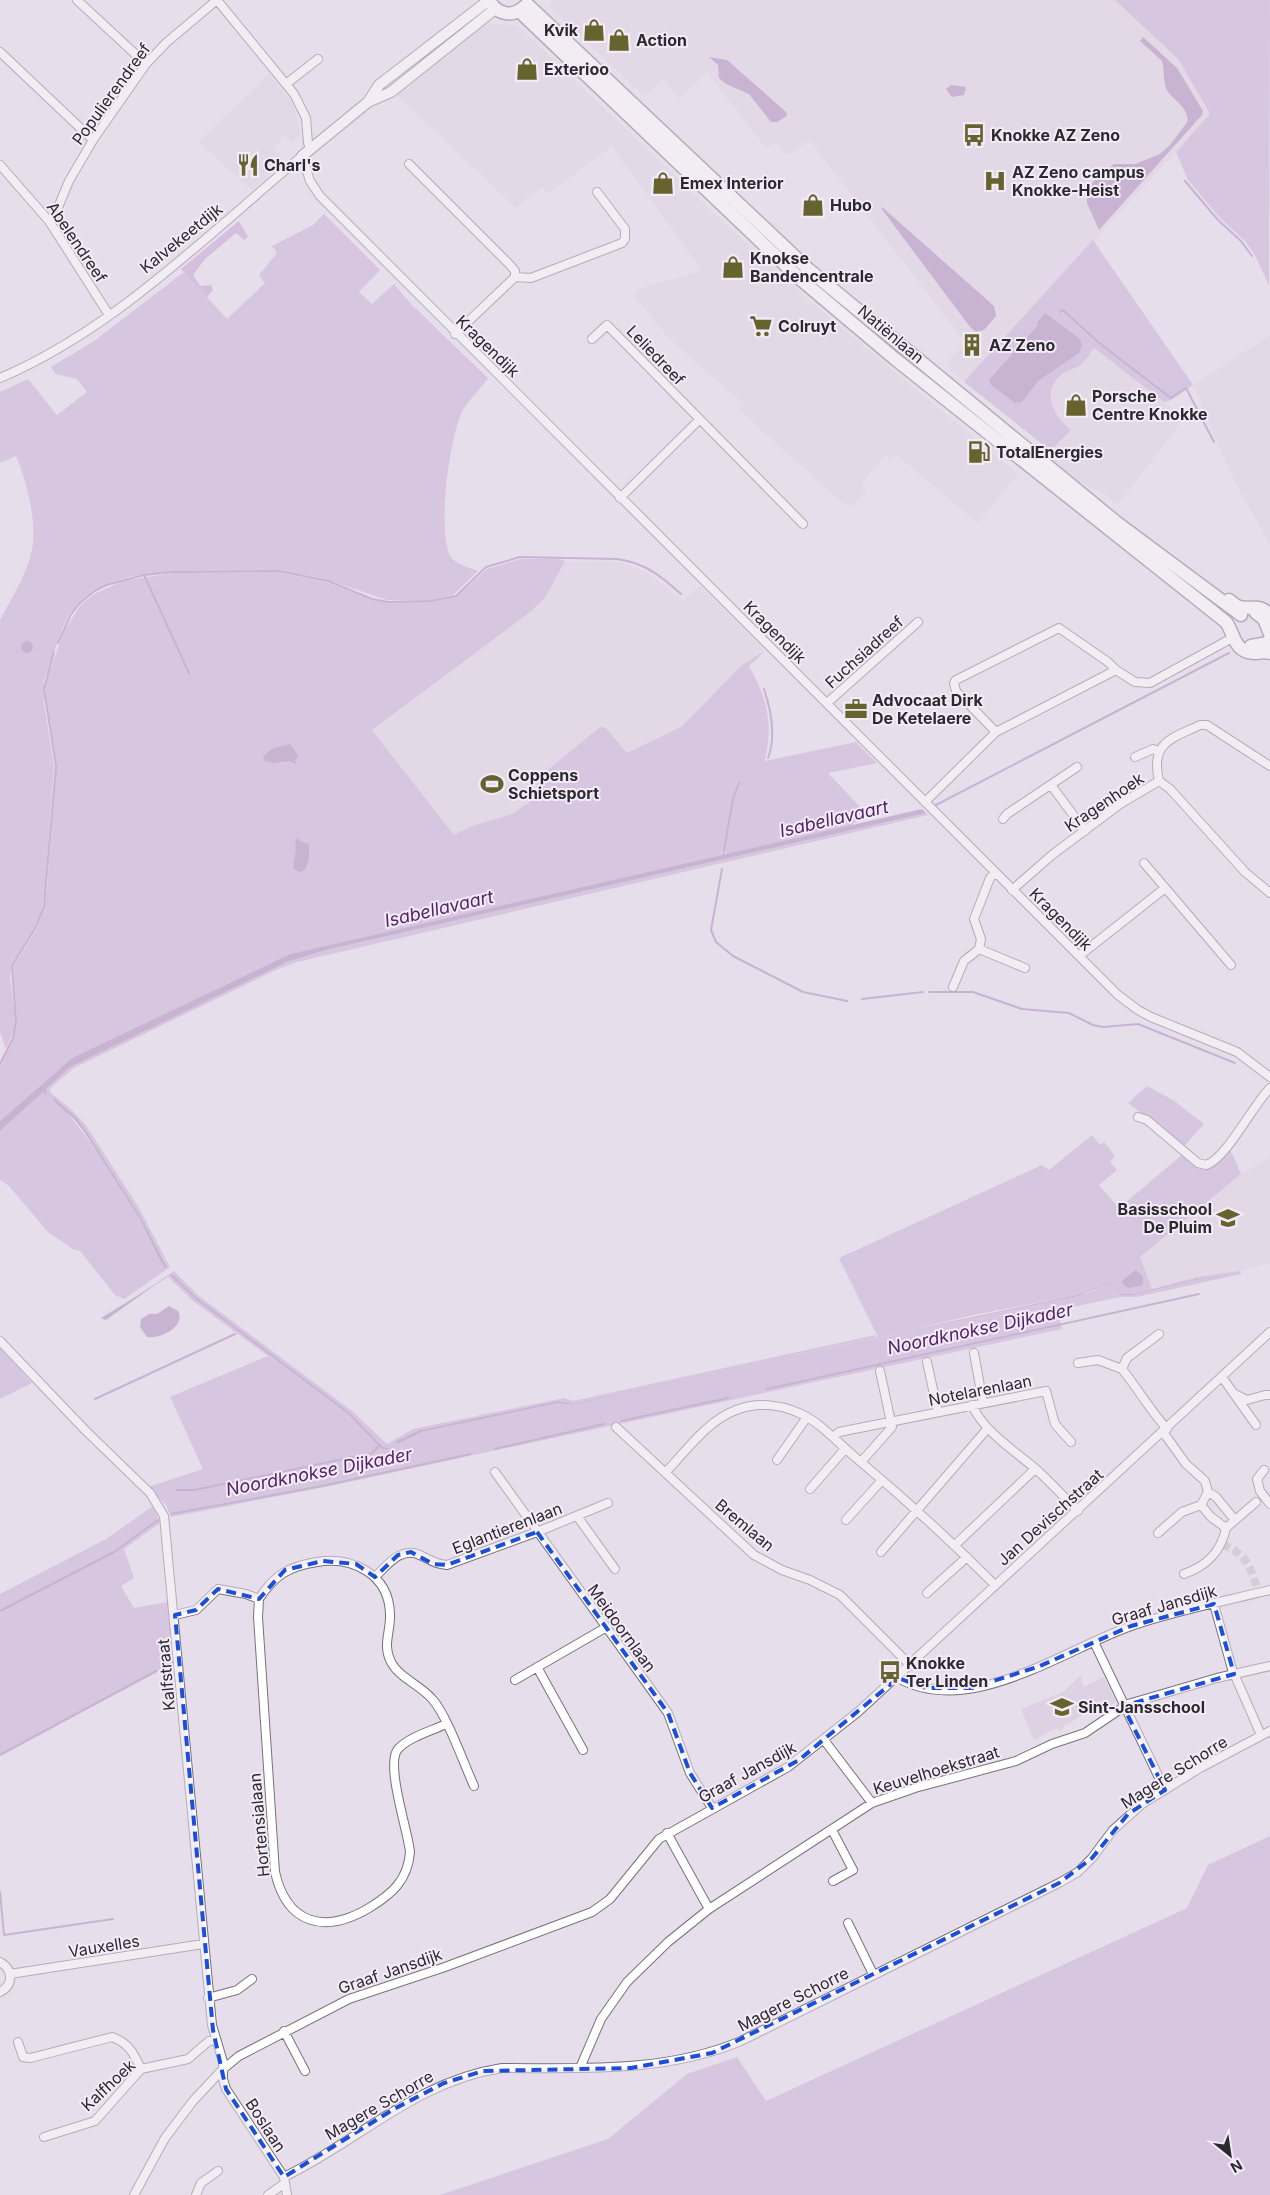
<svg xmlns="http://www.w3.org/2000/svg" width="1270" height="2195" font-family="Inter,sans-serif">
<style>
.built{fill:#ddd1e3}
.green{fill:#c6a9d4;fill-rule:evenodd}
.forest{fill:#c09ad2}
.water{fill:#a580b6}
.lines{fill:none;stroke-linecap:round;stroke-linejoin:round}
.stream{stroke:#a580b6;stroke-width:2}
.minor-tunnel{stroke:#c1bac4;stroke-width:8;stroke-dasharray:8 4;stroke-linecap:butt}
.minor-casing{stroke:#79727d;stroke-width:10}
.tertiary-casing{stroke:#79727d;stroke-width:12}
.primary-casing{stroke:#79727d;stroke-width:15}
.minor{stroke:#fff;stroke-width:8}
.tertiary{stroke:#fff;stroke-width:10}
.primary{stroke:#fff;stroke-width:12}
.marked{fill:none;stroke:#1d4ed8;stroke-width:4;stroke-dasharray:10 6;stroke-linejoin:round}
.labels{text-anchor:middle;stroke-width:4;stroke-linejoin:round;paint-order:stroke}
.poi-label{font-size:16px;font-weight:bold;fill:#2c292e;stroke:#f3ebf7;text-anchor:start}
.street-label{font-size:16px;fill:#2c292e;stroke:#f3ebf7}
.water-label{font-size:18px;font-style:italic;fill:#522366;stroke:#f3ebf7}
</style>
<rect width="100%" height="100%" fill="#e6deea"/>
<path class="built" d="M553,0H1115L1179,60L1210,115L964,382L946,365L965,342L810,141L787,155L775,143L766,148L707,72L679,98L663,79L645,97L548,5Z
M484,24L517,25L725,224L813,304L1018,474L978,523L896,454L891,459L886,455L861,484L867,490L853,506L842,502L739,410L744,405L668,337L634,296L638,289L698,272L701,269L612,146L548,194L541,187L516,208L397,95L416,76Z
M269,74L293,104L301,134L292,143L285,136L273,148L284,160L252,190L199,142Z
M1270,336V544L1230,473L1193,385Z
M1094,348L1184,418L1118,505L1103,493L1049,468L1042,462L1071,431L1058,419L1052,408L1051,396L1054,384L1062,374L1082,364Z
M565,561L621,562L648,573L683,601L700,586L765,651L745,662L681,727L627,753L606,728L534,798L512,814L469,827L454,835L372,730L529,613L545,598Z
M1270,1158V1263L1240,1271L1197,1277L1151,1289L1140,1257L1234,1178Z
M1081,1675L1083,1687L1104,1677L1116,1702L1108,1707L1105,1703L1063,1726L1064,1728L1059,1731L1056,1728L1034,1740L1021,1709L1063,1692Z"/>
<path class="green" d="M1115,0H1270L1269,286L1257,259L1246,242L1220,218L1188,180L1176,152L1210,114L1179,60Z
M324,214L380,270L359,292L372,304L394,284L411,304L488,378C481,388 471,398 464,408C450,431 436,534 451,557C457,565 469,567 478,571L453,595L430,600H387L328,580L279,570L174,571L133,576L106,584L92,591L78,604L68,616L62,629L44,681V703L54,766L45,890L40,917L12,966L10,976L15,1015L14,1030L0,1062L6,1049L0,1032V620C11,599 27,574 32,550C37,520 27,483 16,456L0,463V392L28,379L57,415L87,392L77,379L56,374L51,367L94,341L184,272L227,319L265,283L259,275L277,253L272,246L313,225Z
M1093,240L1193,385L1171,400L1164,402L1094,348C1090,353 1086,360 1082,364C1076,369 1067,370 1061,375C1041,393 1054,417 1071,430L1051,451L964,382Z
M521,559H559L565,561L545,598L529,613L372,730L454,835L469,827L512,814L534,799L538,778L600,727L606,728L627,753L681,727L743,664L765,651L749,666C768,700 773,723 765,761L856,742L877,763L828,773L865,812L851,826L726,854L725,850L722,851L721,855L290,954L72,1058L0,1121V1067L13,1038L17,1021L13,967L39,925L47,890L56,766L45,696L46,682L64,631L80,606L94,594L123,581L173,573L278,572L326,582L372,600L388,603L430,602L456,597L487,569Z
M926,813L928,815L297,962L278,969L74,1068L50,1088L51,1093L71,1109L85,1124L138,1206L170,1267L124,1299L115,1295L80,1251L73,1249L48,1232L9,1186L0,1180V1131L70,1067L84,1058L287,962L326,950ZM54,1098L76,1117L87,1132L142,1219L167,1266C154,1253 150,1236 141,1220C114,1177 89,1135 54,1098Z
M1147,1086L1173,1100L1204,1124L1184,1146L1128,1103Z
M1092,1135L1100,1145L1104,1142L1115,1156L1110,1162L1117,1170L1099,1185L1119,1208L1183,1154L1200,1167L1208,1169L1230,1149L1241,1174L1140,1257L1152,1289L1197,1277L1240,1271L1241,1274L1137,1297H1120L1058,1310L1062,1329L325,1487L171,1517L166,1505L148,1487L203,1469L170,1397L268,1356L193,1301L168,1277L126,1303L174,1271L199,1296L351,1410L387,1444L413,1429L564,1398L573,1401L875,1335L876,1337L757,1363L1088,1293L1109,1283L1121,1295H1133L1196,1280L1238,1273L1196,1279L1133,1294H1121L1109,1282L1078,1295L974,1315L878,1337L839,1258L1042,1165L1049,1170ZM171,1275L196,1297L349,1412L386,1450L348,1414L195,1299ZM746,1366L572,1405L558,1403L416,1433L397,1444L396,1442L420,1430L558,1401L571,1404Z
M0,1348L32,1383L0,1399Z
M153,1506L160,1523L124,1549L134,1578L121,1586L134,1608L168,1602L173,1664L0,1755V1594L106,1539Z
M1270,1836V2195H440L608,2139L687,2074L737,2057L766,2101L1187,1908L1208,1865Z"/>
<path class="forest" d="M239,221L248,237L244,240L236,233L205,259L193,275L200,286L211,285L213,290L207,297L181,269Z"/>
<path class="water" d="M1143,37L1177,68L1203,111L1202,115L1099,230L1087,203V194L1092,183L1103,172L1114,164H1135L1160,154L1170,145L1188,121C1187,107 1176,102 1168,92C1162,82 1165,71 1162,61L1140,41Z
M709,57L727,60L786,112L787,116L777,122H771L749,94L726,84L719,78L718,65Z
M951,85L966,87L964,95L952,97L946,89Z
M882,207L994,306L996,316L984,330L976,332L970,327L881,208Z
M1045,313L1080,339L1082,345L1079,353L1038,381L1022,402L1015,403L991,385L989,380L1038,325L1037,323Z
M21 647a6 6 0 1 1 12 0a6 6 0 1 1-12 0Z
M290,744L298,755L295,761L297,764L289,761L274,763L265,761L263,758C269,747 279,747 290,744Z
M922,809L926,813L326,950L287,962L70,1067L46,1089L47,1094L43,1092L0,1131V1121L72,1058L290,954Z
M298,837L300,841L309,844V859L305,870L300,872L294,869C292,860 298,852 295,842Z
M54,1098L76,1117L87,1132L142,1219L167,1267L165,1268L162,1264L140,1219L85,1133L74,1119L53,1100Z
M1136,1270L1143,1276V1285L1128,1288L1122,1283L1123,1280Z
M1239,1273L1196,1280L1133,1295H1121L1109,1283L1078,1296L757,1362L1078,1295L1109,1282L1121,1294H1133L1196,1279Z
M172,1274L196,1297L349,1412L383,1447L390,1449H382L348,1414L195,1299L170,1275Z
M155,1285L106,1320L101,1318Z
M169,1306L178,1311C186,1327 160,1339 147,1337L140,1327L141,1319L149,1314H157Z
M746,1366L572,1405L558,1403L421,1432L397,1444L395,1442L420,1430L558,1401L572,1404Z"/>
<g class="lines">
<path class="stream" d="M1185,181L1218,220L1241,241L1252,256
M1060,312L1063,310L1098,342L1171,398L1186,388L1214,442
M144,575L189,673
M58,643L70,616L78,605L93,592L106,585L144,575L173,572L279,571L328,581L372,599L388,602L430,601L456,596L486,567L520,557L616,559C644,562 661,576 681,594
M764,689C771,710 776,737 768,758
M936,805L1229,653
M723,856L733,799L739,783
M722,869L711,930L716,942L733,956L803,992L847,1001
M929,992H973L1022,1009L1069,1013L1093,1025L1103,1027L1138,1024L1235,1063
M862,999L923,992
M0,1064L13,1038L16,1021L12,966L37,925L44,906L56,766L44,689L54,652
M767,1389L1199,1294
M95,1399L235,1334
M621,1421L728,1398
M495,1449L604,1424
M177,1490H194L363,1455L372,1453L380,1445
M171,1514L322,1486L471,1454
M0,1611L114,1552L158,1520
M0,1755L156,1671
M0,1892L4,1935L113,1919"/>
<path class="minor-tunnel" d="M1222,1545C1246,1551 1253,1572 1258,1593"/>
<defs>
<path id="minor" d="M77,0L146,64
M217,0L294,94L306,118L308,143L311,149
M0,52L93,140
M286,84L318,59
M409,164L510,265L515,271V277
M0,165L49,221L109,315
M49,221L54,217L69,181L93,140L146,64L167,42L217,0
M455,334L515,277L531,278L622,243L625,239V229L597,192
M592,339L607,325L803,524
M0,378C115,329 207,235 302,156L310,181L320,196L1118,995L1138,1010L1151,1017L1237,1052L1270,1077
M620,498L699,420
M827,703L918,622
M996,732L956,691L954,683L956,680L1059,628L1108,662L1116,670
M1135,757L1153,749L1158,751
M1159,781C1150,742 1171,739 1200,725H1207L1270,766
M1159,781L1170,789L1245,872L1270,893
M1051,785L1085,831
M925,802L996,732L1116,670L1135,682L1150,683L1232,638
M1003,819L1007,814L1077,767
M1144,863L1231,965
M995,873L990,878L974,919L981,939L979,949L1025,968
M1012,890L1052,855L1120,804L1159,781
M1079,956L1164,889
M953,987L964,961L979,949
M1138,1117L1147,1120L1198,1163L1206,1165C1226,1159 1253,1105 1270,1088
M1159,1334L1127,1358L1122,1369C1138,1389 1150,1410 1167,1429
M0,1341L85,1430L150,1493L164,1516L212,2025L223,2062V2079L226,2089L284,2177L287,2195
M974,1353L983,1403
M927,1362L938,1412
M1078,1363L1098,1360L1122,1369
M1222,1377L1256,1425
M1237,1395L1247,1400L1265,1395H1270
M972,1405C984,1432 1015,1451 1037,1470C1051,1483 1064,1497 1078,1511
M616,1427L754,1555L782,1570L810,1580L840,1595L911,1666
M1163,1432L1186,1464L1205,1481L1208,1492L1201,1505
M833,1437L839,1432L1046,1391L1055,1424L1071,1442
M777,1460L807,1417
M861,1462L892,1427L880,1371
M1264,1470L1257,1479L1260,1491L1270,1504
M495,1472L668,1713L690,1773L712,1808
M666,1472C687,1450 707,1421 736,1410C756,1402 779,1404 799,1413C820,1422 837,1442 855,1457C904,1498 950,1540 995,1585
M810,1489L845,1449
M1208,1492L1216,1497L1235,1520
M1201,1505L1211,1517L1226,1528
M577,1516L615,1569
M846,1520L882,1480
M1226,1528L1256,1502
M1158,1533L1182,1512L1201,1505
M955,1545L1035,1469
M881,1552L988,1428
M1184,1574C1207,1566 1221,1552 1226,1528
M375,1577C388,1564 402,1545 422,1556C432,1561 436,1564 447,1565L537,1532L608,1503
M927,1593L967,1557
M259,1599L258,1617L275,1872C287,1925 325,1934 369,1908C392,1894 408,1880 410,1852C408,1831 385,1764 398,1749C409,1737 431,1731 446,1724
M1214,1604L1232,1669L1261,1735
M175,1615L196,1610L218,1589L246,1594L259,1599C274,1575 290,1566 317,1562C352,1556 389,1574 390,1614C391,1631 382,1645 391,1662C400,1679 421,1685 433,1700C447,1716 464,1764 474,1786
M1094,1642L1165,1790
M537,1667L583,1750
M898,1678C970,1719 1066,1648 1134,1625C1178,1610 1225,1601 1270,1590
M515,1680L605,1628
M824,1740L872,1803
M832,1830L853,1870L833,1881
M667,1833L709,1909
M848,1923L873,1974
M0,1962C13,1969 14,1985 0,1992
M10,1974L203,1944
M208,1998L237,1990L252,1979
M284,2031L305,2071
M18,2042L23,2057L30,2058L112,2037C129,2043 134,2054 141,2069
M580,2068L601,2019L627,1982L668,1942L709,1909L872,1803L915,1788L1016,1761L1052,1744L1085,1733L1128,1704L1217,1678L1270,1666
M44,2137L95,2121L141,2069L188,2059L209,2041L215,2040
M284,2177C359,2141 416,2081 502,2068C583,2068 665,2073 741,2041L1059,1883L1078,1872L1092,1858L1113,1830L1142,1804L1200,1768L1270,1731
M134,2195L165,2138L193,2101L222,2070L239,2056L349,1999L445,1967L592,1912L610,1899L659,1839L788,1767L858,1712L1270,1332
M196,2195L201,2183L218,2171
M268,2195L285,2183"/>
<path id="tertiary" d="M368,102L391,92L495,9
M302,156L368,102L379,85L489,0"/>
<path id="primary" d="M489,0C497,15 513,18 525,6
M527,4L808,269L1116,522L1241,615
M519,11L799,278L895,359L1226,622C1235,635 1234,652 1254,653C1260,653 1264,651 1270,653
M1229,600C1232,602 1236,606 1240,607C1253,610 1261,603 1270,616
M1256,613L1264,619L1270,634
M1251,646L1268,643L1270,639"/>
</defs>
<use href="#minor" class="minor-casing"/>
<use href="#tertiary" class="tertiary-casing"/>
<use href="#primary" class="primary-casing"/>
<use href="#minor" class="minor"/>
<use href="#tertiary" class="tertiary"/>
<use href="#primary" class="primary"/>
</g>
<path d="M0 0H1270V2195H0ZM537,1532L668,1713L690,1773L712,1808L799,1760L898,1678L926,1688H972L1040,1666L1131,1626L1214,1604L1234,1674L1123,1706L1165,1790L1128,1814L1092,1858L1059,1883L712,2053L631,2068L483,2071L444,2083L394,2109L284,2177L226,2089L213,2030L175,1615L196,1610L218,1589L259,1599L285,1570L323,1561L356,1564L375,1577L398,1555L411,1552L433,1564L447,1565Z" fill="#e6deea" fill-opacity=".55" fill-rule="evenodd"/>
<path class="marked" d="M537,1532L668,1713L690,1773L712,1808L799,1760L898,1678L926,1688H972L1040,1666L1131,1626L1214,1604L1234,1674L1123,1706L1165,1790L1128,1814L1092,1858L1059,1883L712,2053L631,2068L483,2071L444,2083L394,2109L284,2177L226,2089L213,2030L175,1615L196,1610L218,1589L259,1599L285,1570L323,1561L356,1564L375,1577L398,1555L411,1552L433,1564L447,1565Z"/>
<defs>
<symbol id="shop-bare" viewBox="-9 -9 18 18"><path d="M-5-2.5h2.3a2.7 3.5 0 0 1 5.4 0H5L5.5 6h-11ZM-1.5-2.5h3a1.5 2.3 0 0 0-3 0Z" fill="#67632f" stroke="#f3ebf7" stroke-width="2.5" paint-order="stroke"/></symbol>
<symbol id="bus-bare" viewBox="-9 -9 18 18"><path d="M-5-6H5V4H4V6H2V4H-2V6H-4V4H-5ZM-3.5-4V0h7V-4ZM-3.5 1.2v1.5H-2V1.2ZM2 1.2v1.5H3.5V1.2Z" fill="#67632f" stroke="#f3ebf7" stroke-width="2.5" paint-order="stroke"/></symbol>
<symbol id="restaurant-bare" viewBox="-9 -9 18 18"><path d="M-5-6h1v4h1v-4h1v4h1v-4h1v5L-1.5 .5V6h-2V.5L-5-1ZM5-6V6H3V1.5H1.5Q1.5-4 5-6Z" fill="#67632f" stroke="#f3ebf7" stroke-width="2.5" paint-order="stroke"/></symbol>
<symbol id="hospital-bare" viewBox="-9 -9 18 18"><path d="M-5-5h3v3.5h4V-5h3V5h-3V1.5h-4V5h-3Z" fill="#67632f" stroke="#f3ebf7" stroke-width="2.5" paint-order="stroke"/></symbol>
<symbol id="supermarket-bare" viewBox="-9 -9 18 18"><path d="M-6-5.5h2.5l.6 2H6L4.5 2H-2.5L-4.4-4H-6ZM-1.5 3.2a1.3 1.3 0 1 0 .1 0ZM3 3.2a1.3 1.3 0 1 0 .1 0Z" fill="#67632f" stroke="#f3ebf7" stroke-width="2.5" paint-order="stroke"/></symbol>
<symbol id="building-bare" viewBox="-9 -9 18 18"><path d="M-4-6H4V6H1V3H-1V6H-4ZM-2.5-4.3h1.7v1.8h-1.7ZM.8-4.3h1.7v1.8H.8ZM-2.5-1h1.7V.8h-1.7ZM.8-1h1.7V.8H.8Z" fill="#67632f" stroke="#f3ebf7" stroke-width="2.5" paint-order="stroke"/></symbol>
<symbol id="fuel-bare" viewBox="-9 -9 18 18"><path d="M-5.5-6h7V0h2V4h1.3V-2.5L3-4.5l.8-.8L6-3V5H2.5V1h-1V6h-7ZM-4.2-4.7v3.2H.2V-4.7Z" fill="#67632f" stroke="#f3ebf7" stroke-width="2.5" paint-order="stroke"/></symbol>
<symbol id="office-bare" viewBox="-9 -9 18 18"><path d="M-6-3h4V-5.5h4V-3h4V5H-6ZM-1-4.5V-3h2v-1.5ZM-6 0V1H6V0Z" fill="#67632f" stroke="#f3ebf7" stroke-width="2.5" paint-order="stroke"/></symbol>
<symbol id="stadium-bare" viewBox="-9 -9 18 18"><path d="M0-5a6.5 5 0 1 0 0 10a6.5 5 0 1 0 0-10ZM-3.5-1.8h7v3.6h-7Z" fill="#67632f" stroke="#f3ebf7" stroke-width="2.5" paint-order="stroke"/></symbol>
<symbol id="school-bare" viewBox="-9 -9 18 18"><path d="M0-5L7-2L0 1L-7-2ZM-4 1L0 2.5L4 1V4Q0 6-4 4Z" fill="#67632f" stroke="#f3ebf7" stroke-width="2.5" paint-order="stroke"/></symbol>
</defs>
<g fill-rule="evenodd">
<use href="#shop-bare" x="578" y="14" width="32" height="32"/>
<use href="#shop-bare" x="603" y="24" width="32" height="32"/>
<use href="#shop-bare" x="511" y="53" width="32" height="32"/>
<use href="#bus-bare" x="958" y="119" width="32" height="32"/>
<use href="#restaurant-bare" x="232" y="149" width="32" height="32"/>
<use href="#hospital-bare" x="979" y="165" width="32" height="32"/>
<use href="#shop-bare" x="647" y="167" width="32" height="32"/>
<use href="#shop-bare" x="797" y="189" width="32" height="32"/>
<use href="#shop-bare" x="717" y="251" width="32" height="32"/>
<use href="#supermarket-bare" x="745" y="310" width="32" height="32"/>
<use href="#building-bare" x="956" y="329" width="32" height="32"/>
<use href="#shop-bare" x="1060" y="389" width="32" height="32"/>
<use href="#fuel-bare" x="963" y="436" width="32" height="32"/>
<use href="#office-bare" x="840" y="693" width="32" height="32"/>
<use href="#stadium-bare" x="476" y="768" width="32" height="32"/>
<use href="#school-bare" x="1212" y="1202" width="32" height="32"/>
<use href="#bus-bare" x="874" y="1656" width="32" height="32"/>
<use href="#school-bare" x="1046" y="1691" width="32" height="32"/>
</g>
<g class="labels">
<g class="poi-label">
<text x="578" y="36" text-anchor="end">Kvik</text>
<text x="636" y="46">Action</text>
<text x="544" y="75">Exterioo</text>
<text x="991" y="141">Knokke AZ Zeno</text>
<text x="264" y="171">Charl's</text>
<text x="1012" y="178">AZ Zeno campus<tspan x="1012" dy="18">Knokke-Heist</tspan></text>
<text x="680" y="189">Emex Interior</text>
<text x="830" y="211">Hubo</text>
<text x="750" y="264">Knokse<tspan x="750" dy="18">Bandencentrale</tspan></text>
<text x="778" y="332">Colruyt</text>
<text x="989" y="351">AZ Zeno</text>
<text x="1092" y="402">Porsche<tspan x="1092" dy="18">Centre Knokke</tspan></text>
<text x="996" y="458">TotalEnergies</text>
<text x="872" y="706">Advocaat Dirk<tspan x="872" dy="18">De Ketelaere</tspan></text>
<text x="508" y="781">Coppens<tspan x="508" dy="18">Schietsport</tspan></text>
<text x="1212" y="1215" text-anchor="end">Basisschool<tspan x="1212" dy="18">De Pluim</tspan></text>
<text x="906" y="1669">Knokke<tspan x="906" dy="18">Ter Linden</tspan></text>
<text x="1078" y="1713">Sint-Jansschool</text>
</g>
<g class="street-label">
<text transform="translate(111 94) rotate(-54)" y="6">Populierendreef</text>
<text transform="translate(181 238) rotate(-39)" y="6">Kalvekeetdijk</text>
<text transform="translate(77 242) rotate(56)" y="6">Abelendreef</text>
<text transform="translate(891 334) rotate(40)" y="6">Natiënlaan</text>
<text transform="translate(488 346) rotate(44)" y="6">Kragendijk</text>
<text transform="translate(656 355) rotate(46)" y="6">Leliedreef</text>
<text transform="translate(775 632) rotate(45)" y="6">Kragendijk</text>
<text transform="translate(864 652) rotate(-42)" y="6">Fuchsiadreef</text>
<text transform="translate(1104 802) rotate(-34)" y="6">Kragenhoek</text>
<text transform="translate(1061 919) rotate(45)" y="6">Kragendijk</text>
<text transform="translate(980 1390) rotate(-11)" y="6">Notelarenlaan</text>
<text transform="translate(1050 1517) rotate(-42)" y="6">Jan Devischstraat</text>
<text transform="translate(745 1525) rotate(40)" y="6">Bremlaan</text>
<text transform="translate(507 1528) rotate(-21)" y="6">Eglantierenlaan</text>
<text transform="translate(1164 1605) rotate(-16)" y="6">Graaf Jansdijk</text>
<text transform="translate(622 1628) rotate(54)" y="6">Meidoornlaan</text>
<text transform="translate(166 1675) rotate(-95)" y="6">Kalfstraat</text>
<text transform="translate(936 1770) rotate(-17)" y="6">Keuvelhoekstraat</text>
<text transform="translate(747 1772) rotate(-29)" y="6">Graaf Jansdijk</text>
<text transform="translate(1174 1772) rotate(-32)" y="6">Magere Schorre</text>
<text transform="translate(259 1825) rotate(-95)" y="6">Hortensialaan</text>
<text transform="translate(104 1946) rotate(-9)" y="6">Vauxelles</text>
<text transform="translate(390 1971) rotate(-19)" y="6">Graaf Jansdijk</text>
<text transform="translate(793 1999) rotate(-27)" y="6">Magere Schorre</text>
<text transform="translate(108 2085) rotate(-43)" y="6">Kalfhoek</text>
<text transform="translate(379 2105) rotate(-30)" y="6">Magere Schorre</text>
<text transform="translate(266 2125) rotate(57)" y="6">Boslaan</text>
</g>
<g class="water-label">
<text transform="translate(834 819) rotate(-13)" y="6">Isabellavaart</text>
<text transform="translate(439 909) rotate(-13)" y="6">Isabellavaart</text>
<text transform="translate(980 1329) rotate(-12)" y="6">Noordknokse Dijkader</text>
<text transform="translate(319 1472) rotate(-11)" y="6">Noordknokse Dijkader</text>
</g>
</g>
<g transform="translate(1230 2155) rotate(150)" stroke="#f3ebf7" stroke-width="4" paint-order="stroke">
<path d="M0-4L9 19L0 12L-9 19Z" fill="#2c292e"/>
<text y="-8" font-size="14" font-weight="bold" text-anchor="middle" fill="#2c292e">N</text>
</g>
</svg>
